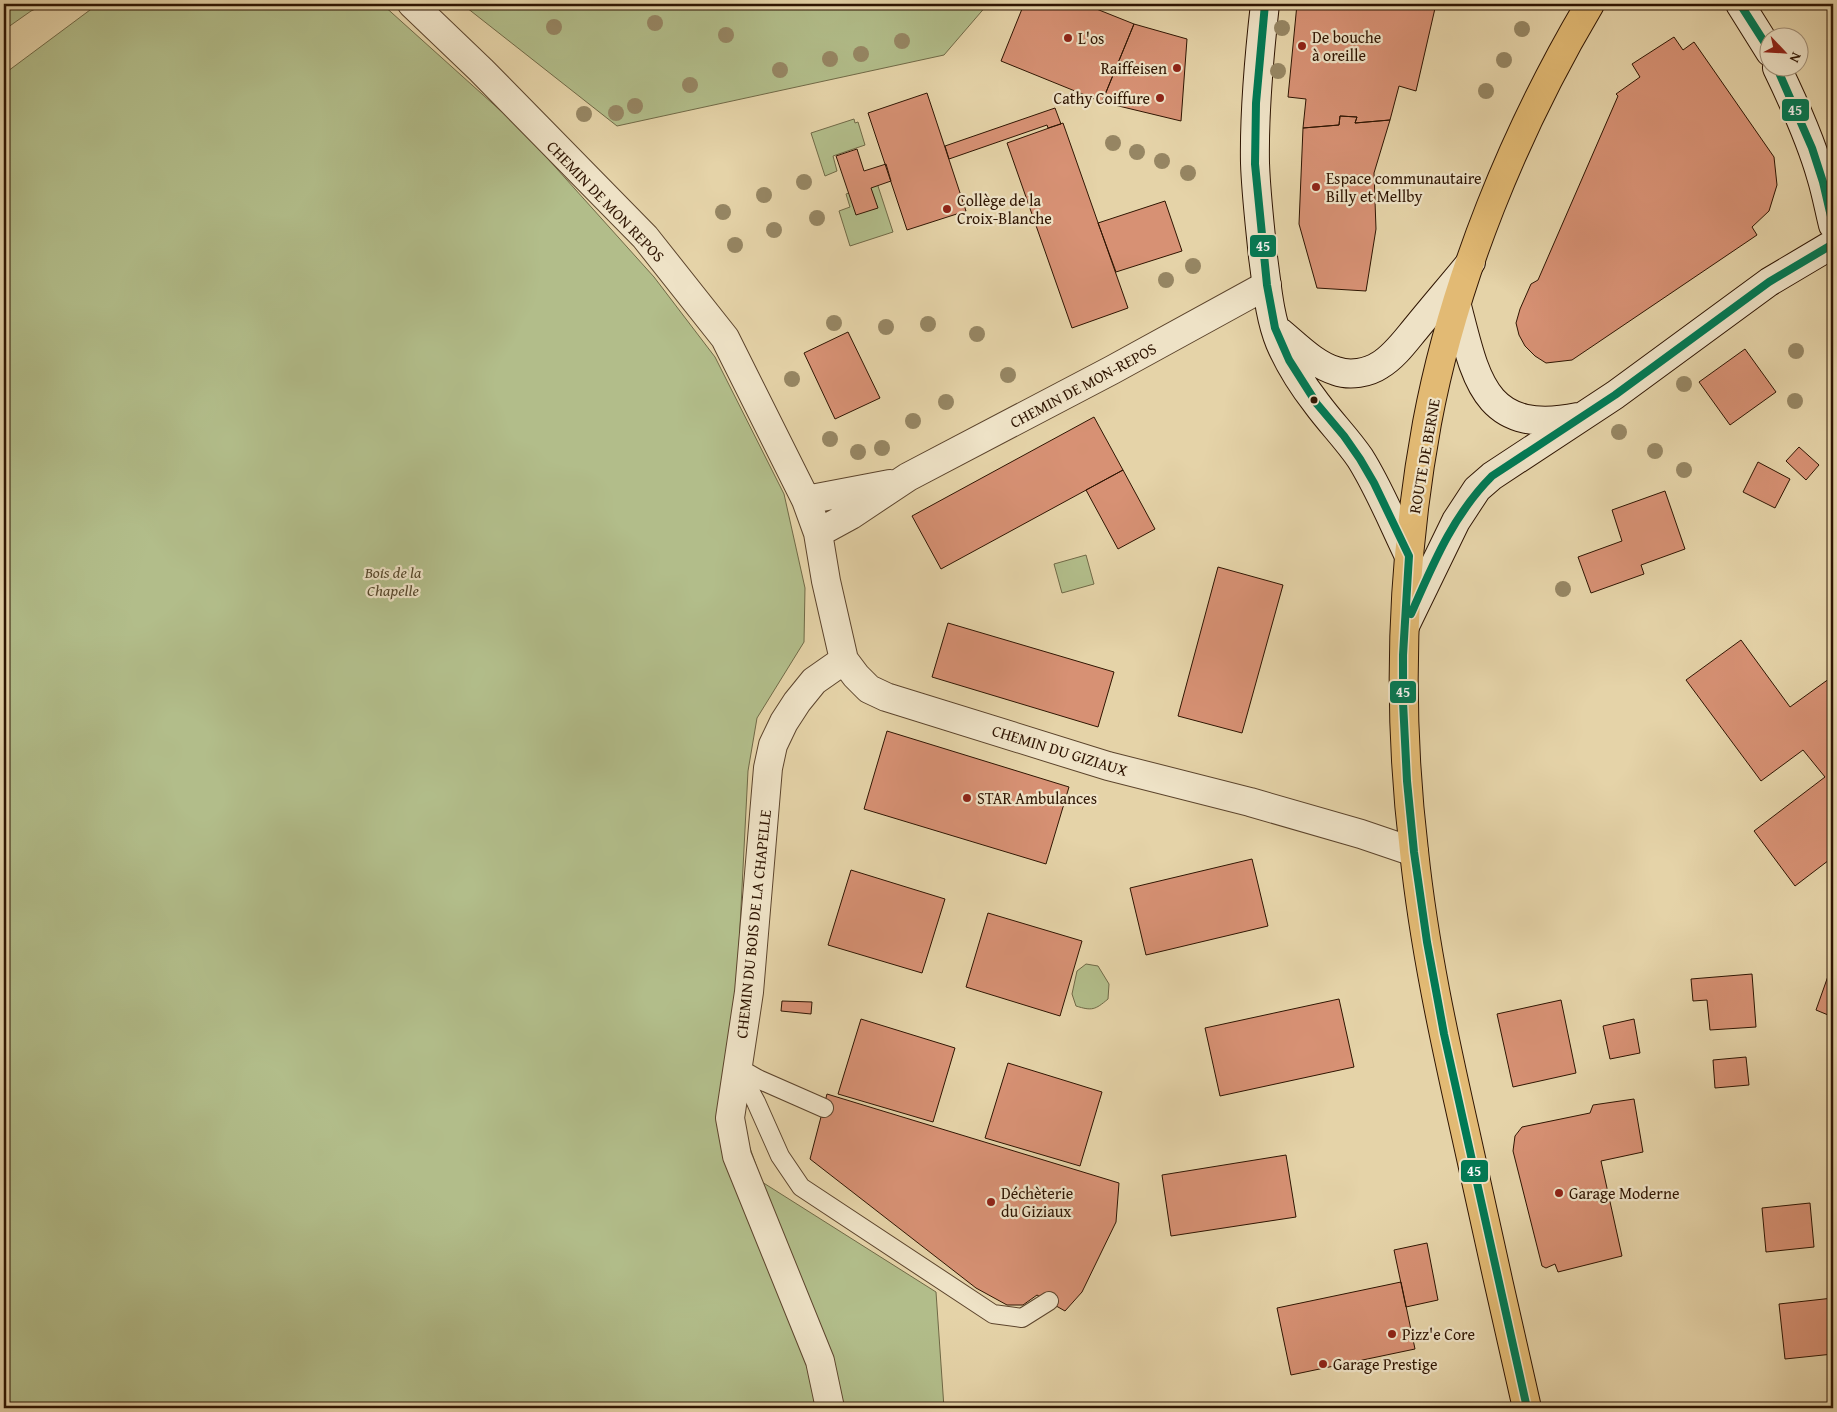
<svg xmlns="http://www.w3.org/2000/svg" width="1837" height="1412" font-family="'Gentium Book Plus',serif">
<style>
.green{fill:#b2bd8a;stroke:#706946}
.building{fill:#d79174;stroke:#2f1502}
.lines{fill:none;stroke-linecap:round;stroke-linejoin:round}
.lane-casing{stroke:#5c442c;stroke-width:20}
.street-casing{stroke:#5c442c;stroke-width:30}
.secondary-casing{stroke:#2f1502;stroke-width:30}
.primary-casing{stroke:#2f1502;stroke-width:30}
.lane{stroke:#eee2c6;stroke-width:18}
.street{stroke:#eee2c6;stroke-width:28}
.secondary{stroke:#eee2c6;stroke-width:28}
.primary{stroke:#e2ba74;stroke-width:28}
.bus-1-casing{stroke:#eee2c6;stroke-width:11}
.bus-1{stroke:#007a55;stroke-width:8}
.tree{fill:#968663}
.poi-dot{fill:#8f2418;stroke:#eee2c6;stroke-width:2}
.bus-dot{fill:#2f1502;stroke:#eee2c6;stroke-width:2}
.labels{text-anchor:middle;stroke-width:4.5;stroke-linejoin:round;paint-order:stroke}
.poi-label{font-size:16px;fill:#2f1502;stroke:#eee2c6;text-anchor:start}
.street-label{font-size:16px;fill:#2f1502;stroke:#eee2c6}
.park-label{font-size:16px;font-style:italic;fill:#56472b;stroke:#eee2c6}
.line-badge{stroke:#eee2c6;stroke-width:2}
.badge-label{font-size:14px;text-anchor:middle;font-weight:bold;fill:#fff}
</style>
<rect width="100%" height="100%" fill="#e5d3a8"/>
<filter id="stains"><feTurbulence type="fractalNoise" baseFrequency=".004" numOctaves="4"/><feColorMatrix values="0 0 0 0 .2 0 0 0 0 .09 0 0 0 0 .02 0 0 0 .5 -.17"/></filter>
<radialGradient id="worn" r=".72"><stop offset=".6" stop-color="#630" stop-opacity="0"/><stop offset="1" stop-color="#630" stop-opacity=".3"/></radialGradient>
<path class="green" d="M4,4H46L31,11L4,30Z
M98,4H382L522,130L654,277L715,357L784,494L805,588L804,642L757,718L748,771L737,985L725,1077L762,1182L936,1292L944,1408H4V74Z
M462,4H986L987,5L944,55L617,126Z
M854,119L855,123L858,122L865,145L833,156L837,171L825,176L811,133Z
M877,183L893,232L850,246L839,211L850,207L846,194Z
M1086,555L1094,584L1062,593L1054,564Z
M1086,964L1098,966L1109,984L1108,999C1095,1010 1092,1011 1076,1006L1072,994L1077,971Z"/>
<path class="building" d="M1024,4H1084L1134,24L1102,102L1001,61Z
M1297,4H1436L1416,91L1399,86L1390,120L1355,123L1357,117L1340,116L1339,125L1303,128L1306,99L1288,97Z
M1134,24L1187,39L1181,121L1102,102Z
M1674,37L1683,50L1694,42L1774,157L1777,185L1769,211L1752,227L1757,235L1572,360L1546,363L1535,356L1525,346L1519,335L1516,323L1520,309L1531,284L1538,280L1618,96L1616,94L1640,77L1632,64Z
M927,93L966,211L907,230L868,113Z
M1055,108L1061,124L1048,128L1047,125L949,159L945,146Z
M1340,116L1357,117L1355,123L1390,120L1374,173L1376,229L1366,291L1317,288L1299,224L1303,128L1339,125Z
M1063,123L1128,308L1072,328L1007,143Z
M857,149L864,171L886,164L891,181L871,188L878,208L856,215L836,156Z
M1165,201L1182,251L1116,272L1098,223Z
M848,332L880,398L835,419L804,353Z
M1745,349L1776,392L1730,425L1699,382Z
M1094,417L1123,470L941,569L912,516Z
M1799,447L1819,465L1806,480L1786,461Z
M1758,462L1790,479L1775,508L1743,492Z
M1123,470L1155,529L1118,549L1086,490Z
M1665,491L1685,549L1641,565L1644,574L1591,593L1578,557L1622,541L1612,510Z
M1218,567L1283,585L1242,733L1178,716Z
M948,623L1114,672L1098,727L932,677Z
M1741,640L1790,707L1833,676V857L1795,886L1754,831L1825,777L1803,750L1761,781L1686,680Z
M887,731L1069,787L1046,864L864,809Z
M1252,859L1268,926L1146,955L1130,888Z
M851,870L945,899L922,973L828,945Z
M988,913L1082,941L1060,1016L966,987Z
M1833,962V1017L1816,1010Z
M1752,974L1756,1027L1710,1030L1707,1000L1693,1001L1691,979Z
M1339,999L1354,1067L1220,1096L1205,1028Z
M1561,1000L1576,1073L1513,1087L1497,1014Z
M782,1001L812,1002L811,1014L781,1011Z
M861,1019L955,1048L933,1122L838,1094Z
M1634,1019L1640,1053L1610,1059L1603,1026Z
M1746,1057L1749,1085L1715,1088L1713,1060Z
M1008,1063L1102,1092L1080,1166L985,1138Z
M827,1094L1119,1183L1116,1222L1082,1292L1065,1311L1037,1295L1023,1305H1007L976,1288L810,1159Z
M1634,1099L1643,1152L1601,1161L1622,1256L1558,1272L1555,1264L1546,1268L1542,1266L1513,1151L1515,1136L1522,1127L1590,1113L1593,1105Z
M1286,1155L1296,1217L1171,1236L1162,1175Z
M1810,1203L1814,1247L1766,1252L1762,1208Z
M1427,1243L1438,1300L1406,1307L1394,1250Z
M1401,1282L1415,1349L1291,1375L1277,1308Z
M1833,1298V1354L1785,1359L1779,1304Z"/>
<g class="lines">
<defs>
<path id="lane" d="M824,1108L758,1079L737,1067L756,1102L780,1156L801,1187L993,1314L1022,1318L1049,1301"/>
<path id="street" d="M412,4L481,70L645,237L725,338L806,500L818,533L826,581L844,660L856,676L869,689L886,697L1108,766L1250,802L1361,834L1414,852
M806,500L890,484
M818,533L851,515L908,477L1112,370L1267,285
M830,1408L820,1361L737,1156L730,1118L749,992L768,768L773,745L784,722L797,702L814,681L844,660"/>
<path id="secondary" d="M1265,4C1259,57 1254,110 1255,163C1256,194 1260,226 1263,257C1267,285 1269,316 1280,343C1289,364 1303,386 1317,404C1331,423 1347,439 1360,458C1379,488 1393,523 1409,556
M1740,4L1770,52
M1777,68C1794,103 1810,138 1821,176C1826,192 1829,209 1833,225
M1457,306C1476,379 1484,436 1578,417
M1280,332C1297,346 1315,365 1336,371C1350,376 1368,373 1380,365C1395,356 1406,340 1417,327C1435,305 1453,284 1471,262
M1405,626L1456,521L1477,489L1492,476L1615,395L1769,282L1833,244"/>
<path id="primary" d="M1527,1408C1506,1316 1485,1223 1465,1131C1444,1038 1424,946 1414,851C1397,709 1401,565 1427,423C1454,279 1515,130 1590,4"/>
</defs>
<use href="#lane" class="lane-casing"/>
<use href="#street" class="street-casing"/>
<use href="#secondary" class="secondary-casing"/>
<use href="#primary" class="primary-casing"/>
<use href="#lane" class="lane"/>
<use href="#street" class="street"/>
<use href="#secondary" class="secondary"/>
<use href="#primary" class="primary"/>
<defs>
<path id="bus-1" d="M1265,4L1256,103L1255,164L1267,285L1275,328L1289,360L1317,404L1344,436L1360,459L1374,483L1409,556L1403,655V702L1407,781L1414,852L1427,942L1444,1034L1527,1408
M1740,4L1770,51
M1777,68L1812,148L1823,182L1833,225
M1411,614C1433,564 1453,515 1492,476L1615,395L1769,282L1833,244"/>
</defs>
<use href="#bus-1" class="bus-1-casing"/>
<use href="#bus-1" class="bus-1"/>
</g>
<g class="tree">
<circle cx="655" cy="23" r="8"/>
<circle cx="554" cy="27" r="8"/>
<circle cx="1282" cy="28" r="8"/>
<circle cx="1522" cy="29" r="8"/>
<circle cx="726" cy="35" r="8"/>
<circle cx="902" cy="41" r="8"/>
<circle cx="861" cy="54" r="8"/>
<circle cx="830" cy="59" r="8"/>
<circle cx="1504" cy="60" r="8"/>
<circle cx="780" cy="70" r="8"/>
<circle cx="1278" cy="71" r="8"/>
<circle cx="690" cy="85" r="8"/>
<circle cx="1486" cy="91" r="8"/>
<circle cx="635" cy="106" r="8"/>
<circle cx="616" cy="113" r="8"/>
<circle cx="584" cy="114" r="8"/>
<circle cx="1113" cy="143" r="8"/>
<circle cx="1137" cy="152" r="8"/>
<circle cx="1162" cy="161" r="8"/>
<circle cx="1188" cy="173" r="8"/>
<circle cx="804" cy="182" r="8"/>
<circle cx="764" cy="195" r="8"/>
<circle cx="723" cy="212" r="8"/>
<circle cx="817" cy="218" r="8"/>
<circle cx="774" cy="230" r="8"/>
<circle cx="735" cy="245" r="8"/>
<circle cx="1193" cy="266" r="8"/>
<circle cx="1166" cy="280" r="8"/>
<circle cx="834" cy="323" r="8"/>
<circle cx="928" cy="324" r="8"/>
<circle cx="886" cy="327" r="8"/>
<circle cx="977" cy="334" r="8"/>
<circle cx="1796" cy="351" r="8"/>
<circle cx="1008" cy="375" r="8"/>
<circle cx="792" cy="379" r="8"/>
<circle cx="1684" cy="384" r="8"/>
<circle cx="1795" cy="401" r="8"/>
<circle cx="946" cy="402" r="8"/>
<circle cx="913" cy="421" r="8"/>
<circle cx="1619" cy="432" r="8"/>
<circle cx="830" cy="439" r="8"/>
<circle cx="882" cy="448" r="8"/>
<circle cx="1655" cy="451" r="8"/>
<circle cx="858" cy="452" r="8"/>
<circle cx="1684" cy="470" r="8"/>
<circle cx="1563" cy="589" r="8"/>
</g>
<g class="poi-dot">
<circle cx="1068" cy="38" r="5"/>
<circle cx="1302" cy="46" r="5"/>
<circle cx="1177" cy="68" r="5"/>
<circle cx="1160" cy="98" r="5"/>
<circle cx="1316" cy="187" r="5"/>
<circle cx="947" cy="209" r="5"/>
<circle cx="967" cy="798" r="5"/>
<circle cx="1559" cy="1193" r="5"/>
<circle cx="991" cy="1202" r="5"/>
<circle cx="1392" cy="1334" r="5"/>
<circle cx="1323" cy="1364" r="5"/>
</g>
<circle class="bus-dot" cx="1314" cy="400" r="4.5"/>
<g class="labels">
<g class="poi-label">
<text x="1312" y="43">De bouche<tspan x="1312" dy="18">à oreille</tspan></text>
<text x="1078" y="44">L'os</text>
<text x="1167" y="74" text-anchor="end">Raiffeisen</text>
<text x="1150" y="104" text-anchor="end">Cathy Coiffure</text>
<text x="1326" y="184">Espace communautaire<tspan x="1326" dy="18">Billy et Mellby</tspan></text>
<text x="957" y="206">Collège de la<tspan x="957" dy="18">Croix-Blanche</tspan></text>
<text x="977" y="804">STAR Ambulances</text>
<text x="1001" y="1199">Déchèterie<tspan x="1001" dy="18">du Giziaux</tspan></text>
<text x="1569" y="1199">Garage Moderne</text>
<text x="1402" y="1340">Pizz'e Core</text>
<text x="1333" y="1370">Garage Prestige</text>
</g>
<g class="street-label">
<text transform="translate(606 201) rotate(46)" y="6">CHEMIN DE MON REPOS</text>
<text transform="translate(1083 385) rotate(-28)" y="6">CHEMIN DE MON-REPOS</text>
<text transform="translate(1424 456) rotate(-80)" y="6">ROUTE DE BERNE</text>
<text transform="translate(1060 750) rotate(17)" y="6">CHEMIN DU GIZIAUX</text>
<text transform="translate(753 924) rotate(-84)" y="6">CHEMIN DU BOIS DE LA CHAPELLE</text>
</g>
<g class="park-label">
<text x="393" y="578">Bois de la<tspan x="393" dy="18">Chapelle</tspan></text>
</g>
</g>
<g class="line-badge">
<rect x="1781" y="98" width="29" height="24" rx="5" fill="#007a55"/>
<rect x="1249" y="234" width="28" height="24" rx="5" fill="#007a55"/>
<rect x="1389" y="680" width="28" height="24" rx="5" fill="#007a55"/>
<rect x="1460" y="1159" width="29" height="24" rx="5" fill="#007a55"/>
</g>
<g class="badge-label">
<text x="1795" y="115">45</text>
<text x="1263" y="251">45</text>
<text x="1403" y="697">45</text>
<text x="1474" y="1176">45</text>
</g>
<rect width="1837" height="1412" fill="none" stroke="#e5d3a8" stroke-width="20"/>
<rect x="5" y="5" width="1827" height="1402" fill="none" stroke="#2f1502" stroke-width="2.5"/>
<rect x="10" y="10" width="1817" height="1392" fill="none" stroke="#2f1502"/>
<g transform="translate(1784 52) rotate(115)"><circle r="24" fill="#eee2c6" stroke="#a29078"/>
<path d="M0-4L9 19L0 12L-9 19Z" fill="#8f2418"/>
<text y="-8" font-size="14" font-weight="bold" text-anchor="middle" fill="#2f1502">N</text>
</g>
<rect width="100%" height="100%" filter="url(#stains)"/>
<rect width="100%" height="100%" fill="url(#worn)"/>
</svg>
